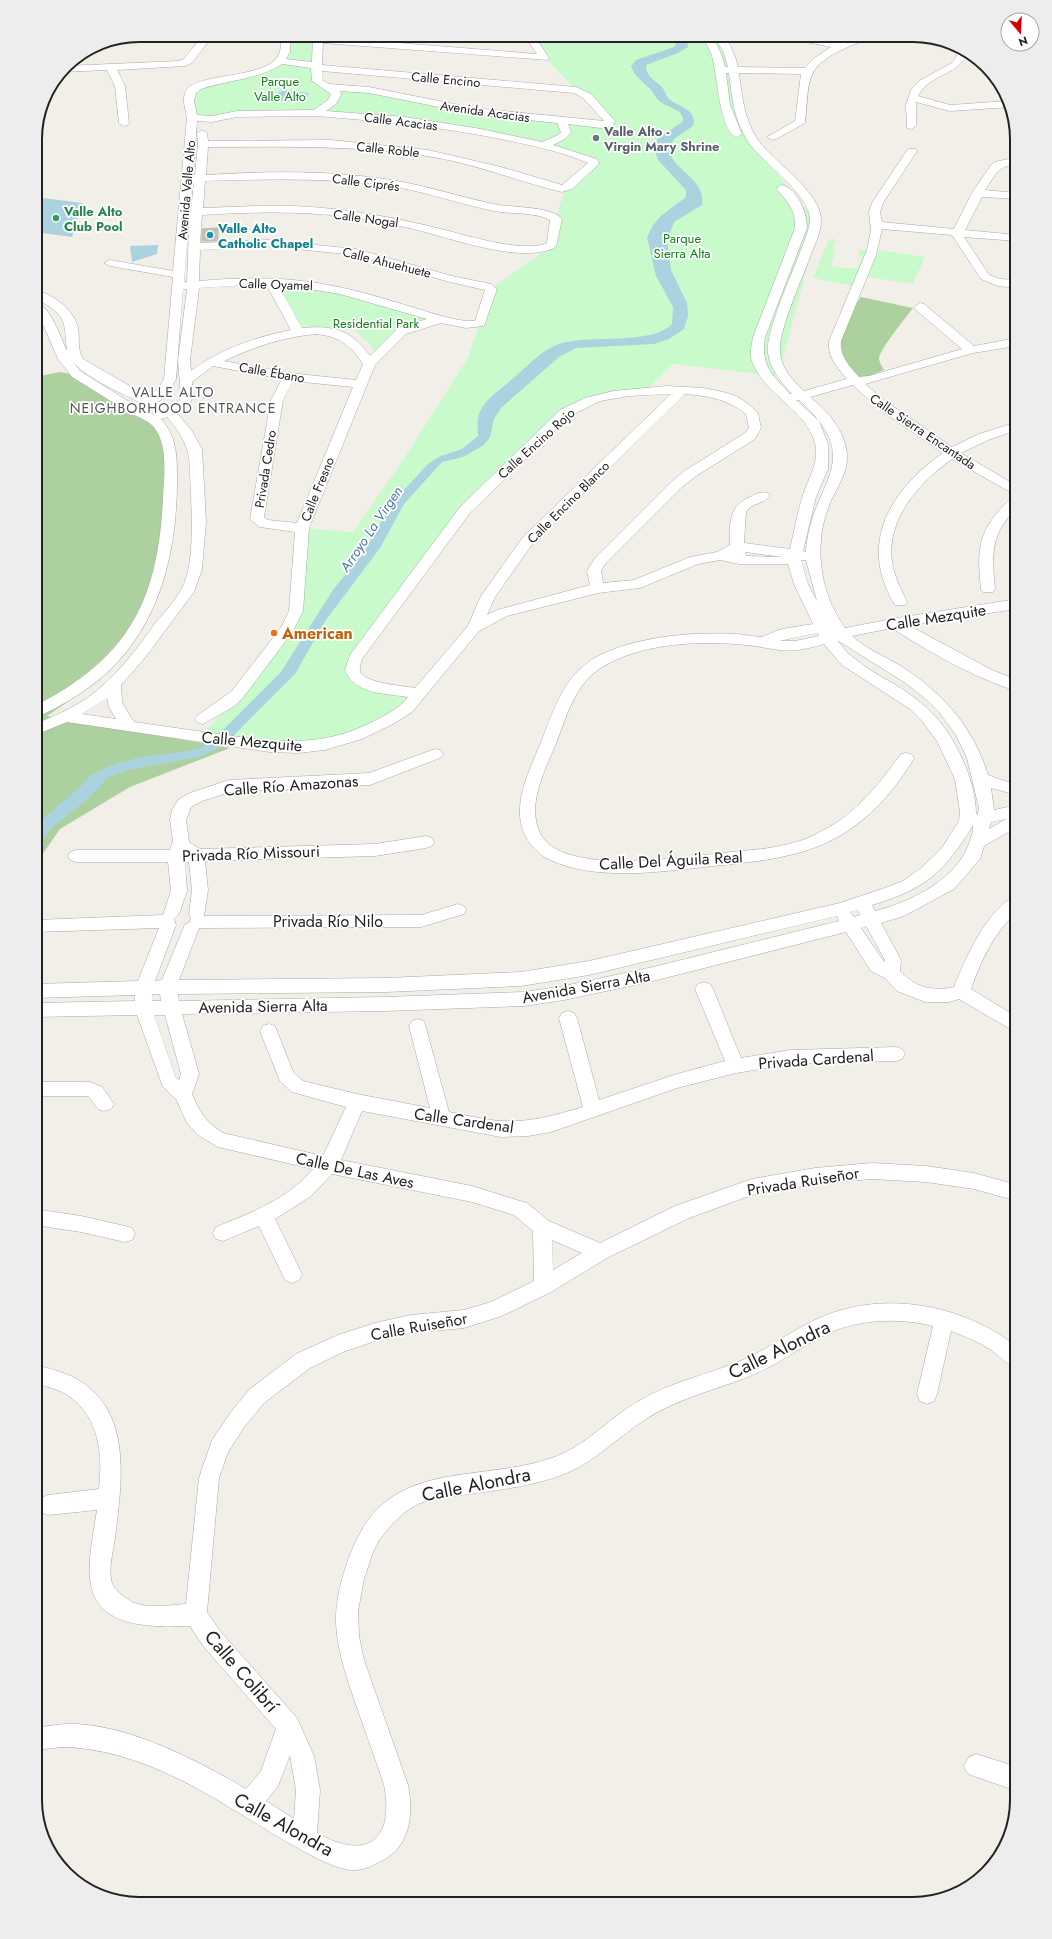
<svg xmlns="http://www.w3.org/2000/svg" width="1052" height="1939" font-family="Jost,sans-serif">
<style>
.forest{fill:#add19e}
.park{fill:#c8facc}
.water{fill:#aad3df}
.building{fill:#c7bfb8;stroke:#c4b6ab}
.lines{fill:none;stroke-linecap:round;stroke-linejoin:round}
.minor-casing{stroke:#a9a9a9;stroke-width:1}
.minor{fill:#fff;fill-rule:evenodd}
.worship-dot{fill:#6b7280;stroke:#fff;stroke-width:1.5}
.leisure-dot{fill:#2e9e5b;stroke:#fff;stroke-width:1.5}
.culture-dot{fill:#0f9aa8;stroke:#fff;stroke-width:1.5}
.food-dot{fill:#e8710a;stroke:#fff;stroke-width:1.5}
.labels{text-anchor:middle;stroke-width:3.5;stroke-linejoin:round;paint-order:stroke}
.far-street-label{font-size:13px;fill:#222;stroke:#fff}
.far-park-label{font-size:13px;fill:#0c8416;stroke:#fff}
.far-worship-label{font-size:13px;font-weight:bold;fill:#5b616d;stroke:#fff;text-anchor:start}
.far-leisure-label{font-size:13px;font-weight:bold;fill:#27864d;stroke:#fff;text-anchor:start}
.far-culture-label{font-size:13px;font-weight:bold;fill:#0d838f;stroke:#fff;text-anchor:start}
.far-neighbourhood-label{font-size:14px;letter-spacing:1px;fill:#555;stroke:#fff}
.far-water-label{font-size:14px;font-style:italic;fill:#4a7aab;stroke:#fff}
.street-label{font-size:16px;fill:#222;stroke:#fff}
.food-label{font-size:16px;font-weight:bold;fill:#c56008;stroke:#fff;text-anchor:start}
.near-street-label{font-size:19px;fill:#222;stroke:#fff}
.rim{fill:none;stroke:#222;stroke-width:2}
</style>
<rect width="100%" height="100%" fill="#f2efe9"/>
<path class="forest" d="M861,297L913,308C905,319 882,346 879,358C879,362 882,366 884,370L862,379C856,374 846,369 842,363C829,342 849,314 861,297Z
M60,372L71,374L152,419L169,453L156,586L126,644L82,692L47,716L230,748L130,787L60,829L35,865V377Z"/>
<path class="park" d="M286,35H323L316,75L329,86L350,87L474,111L610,126L615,122L576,90L524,35H718L727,46V70L746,137L819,224L778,376L673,364L645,391L578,405L465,510L355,658V677L419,694L407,708L324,745L201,737L237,695L288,628L302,528L353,532L407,454L468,358L491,289L547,249L565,188L594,166L587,159L481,132L324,113L192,118L193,88L245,76L278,62Z
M829,239H836L833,249L836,250L830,266L857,269L862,257L858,256L859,250H870L857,287L813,278Z
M879,250L925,257L913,284L868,277Z
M274,284L341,292L429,318L398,331L374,352L370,344L354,330L300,326Z"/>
<path class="water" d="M670,35H684L687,39L688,47L678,53L646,65C646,77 654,79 662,87C665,91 666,97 670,100C680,107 698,110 693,126L674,139L669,148C670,170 706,177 702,205L674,222L667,241L671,270L687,303L688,316L684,329L669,339L654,344L576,348L559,357L501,408L494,419L490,437L484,445L463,457L442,462L404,504L380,548L326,620L295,674L224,745L200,757L127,770L109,777L88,799L54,826L35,849V826L82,785L90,776L99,771L115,764L141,757L182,752L200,748L225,728L281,672L333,590L365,550L392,503L429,463L441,456L462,449L478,436C478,430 477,424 478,418C482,400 498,392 511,380C526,368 541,350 559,344C589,334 651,346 672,324L673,307L656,276L647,237L653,225L662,215L686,197V190L658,160L653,145C661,133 673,130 683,121C684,108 666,108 658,100C655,97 653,91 649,88C641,80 635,77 631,66L636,60L674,47L677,42Z
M286,90L309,93L303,101H278L276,98L277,93Z
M35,197L82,203L72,237L35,232Z
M158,245L157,254L132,262L130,246Z"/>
<path class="building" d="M218,228V241H202V229Z"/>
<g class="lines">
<defs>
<path id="minor" d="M203,35H213L192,63L185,66L117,70L125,86L129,123L128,125L124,126L119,123L115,86L107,70L61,72L65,66L179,61L184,59Z
M281,35H291L290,52L286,59L312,62L313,35H323V37L537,54L524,35H534L549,58L548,60L323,43L322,65L576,87L591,94L615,121L613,125L601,128L568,124L571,132C566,139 561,141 553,145L597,159L599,164L572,189L562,192C517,181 473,163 427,156C353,145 282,147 208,147L206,175C269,171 334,170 397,181C431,187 464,198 498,205C513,207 553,207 562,219L556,247C523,265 450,238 414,229C390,224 366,219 342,216C295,211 249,212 202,215L200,243L268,240L356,249L452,276L491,284L497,289L484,326L466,328L441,323L406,334L375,365L309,528L303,611L293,631L242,699L233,707L203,724L198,723L195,719L198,715L232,691L282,626L289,611L295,532L260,527L250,519L271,400L282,379L213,366L192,382C193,399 194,405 177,413L192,431L202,449L206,522L202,569L194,592L144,659L121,685L122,703L134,722C162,726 190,730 218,734C276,742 322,749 376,720C388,714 399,708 408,697C384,693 355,695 345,670L350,655L460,507L560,410L585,398L613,391L666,386L703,388L723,392L736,396L747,403L758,413L761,428L755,439L696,476L682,487L605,564L601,571L603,583L634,580L690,557L717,552L730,545C729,525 729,505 750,497C756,494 761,491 768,493L770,496C764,504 751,503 746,512L744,543L790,549C794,532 797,515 802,498C807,480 820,463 815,443C806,409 764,395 752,361C749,354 752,345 753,337L795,228C796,209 787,202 776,188L782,185C798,189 807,213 807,228L765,337C761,367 771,373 790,394H792C781,382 770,369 768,353C765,333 792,274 800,252C804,242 809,231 810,220C810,193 760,162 747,140C734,119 732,97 729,73H726L730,105L742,134L737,137C720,133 717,75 713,60C711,50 706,43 700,35H710C718,45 722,55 725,67H728L723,51L713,35H723C731,45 735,55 738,67L805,68L813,59L831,47L786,38L781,35H802L840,43L860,35H874C868,41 856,43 848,47C803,67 810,79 805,123L776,139L772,140L767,137L795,121L801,74L739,73C742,96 744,117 756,137C770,160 821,191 821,220C821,231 816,242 812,252C804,274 777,333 780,353C782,369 792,380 804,391L847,379C838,369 827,356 829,341L867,250L871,230L869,212L872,203L908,149H916L917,151L883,203L880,212L882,222L954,229L972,193L991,165L995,162L1017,157V163C996,168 997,173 985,190L1017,193V199L982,197L965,230L1017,235V241L964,237L989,275L1000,279L1017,280V288L998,286L981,279L952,235L882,229L876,255L841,341C839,356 850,367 859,377L869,376L962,349L916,310L914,307L920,303L924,304L974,346L1017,338V346L973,353L865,384L888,403L952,447L979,434L1017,422V430L988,440L961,453L1017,486V496L952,459C920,482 886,518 892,562C894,576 901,589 907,602L905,605H895C857,544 891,489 943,453L879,409L853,385L810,397C828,412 845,430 847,455C848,473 837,487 830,503C813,544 819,592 845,628L897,618L1017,599V609L908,625L992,670L1017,680V691C979,680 925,650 892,628L852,636C864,648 884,656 899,665C941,691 973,726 988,775L1004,781L1017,783V795L991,788L994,810L1017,805V827L984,846L980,859L954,889L904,916L881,923L901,960L900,971C914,987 933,992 954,987C964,961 989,905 1017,896V912C994,932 981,961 971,989L1017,1017V1033L959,999L949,1002H925L897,991L885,978L871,971L846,932L653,981L564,1000L524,1006L385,1011L182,1014L199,1074L192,1094C200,1113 205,1121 223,1133L323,1156L346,1107L292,1092L280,1081L260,1031L263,1026L269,1024L275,1026L293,1072L303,1081L357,1094L430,1108L409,1026L412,1021L418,1019L424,1021L449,1112C466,1115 484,1120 501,1121C529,1123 556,1115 583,1107L559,1018L562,1013L568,1011L574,1013L577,1018L599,1100L677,1074L725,1061L695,989L698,984L704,982L710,984L713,989L741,1058L791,1050L896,1047L902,1049L905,1054L902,1059L896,1061L791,1064L736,1073L677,1088L551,1132L528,1136L501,1137L362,1111L341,1160L472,1186L520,1201L527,1203L549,1221L600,1243L675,1206L752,1179L815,1168L872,1163L926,1166L974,1173L1017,1185V1201L974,1189L926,1182L872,1179L815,1184L752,1195L689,1218L607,1258L551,1292L502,1316L464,1328L411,1333L375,1341L343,1352L310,1368L264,1403L245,1426L228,1452L219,1478L207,1612L220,1631L297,1718L314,1756L320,1790L317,1833C366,1861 395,1841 384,1785C374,1755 363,1725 353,1696C345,1672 337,1648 336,1623C335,1594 348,1553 363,1528C403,1460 492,1482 557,1456C588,1444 610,1417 639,1401C672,1381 711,1374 745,1359C770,1348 791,1331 815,1320C880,1289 961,1303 1017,1347V1368C1007,1364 1000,1357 991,1350C979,1342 965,1336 951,1331L937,1394L934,1401L927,1404L920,1401L917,1394L933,1326C897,1317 854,1319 821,1337C799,1348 780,1363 757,1373C721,1389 679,1397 646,1419C619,1436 598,1459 569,1472C524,1491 476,1491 429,1500L418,1504L405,1512L393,1523L379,1540L373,1552L364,1579L358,1611L359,1636L364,1660L408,1785C414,1816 410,1850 377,1863C370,1867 362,1870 354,1870C341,1870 330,1864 318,1859C237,1817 165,1753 68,1747C58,1747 46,1749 35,1750V1728C45,1726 55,1725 66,1724C124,1722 197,1760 246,1789L261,1771L276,1729L204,1647L190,1626C153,1627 93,1630 90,1577C88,1555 94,1531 97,1510L48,1515L41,1512L37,1505L41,1498L48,1495L99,1489C103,1454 99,1418 70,1397C60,1389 47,1387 35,1383V1365C51,1369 69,1373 83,1383C133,1417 121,1487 115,1538C113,1551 108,1570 112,1583C115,1591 125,1598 132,1602C147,1609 170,1605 186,1604L199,1478L212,1440L231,1412L250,1389L296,1354L338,1335L375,1323L411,1315L464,1310L491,1302L534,1281L533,1231L514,1215L472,1202L332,1174L311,1196L275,1219L302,1274L299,1280L292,1283L285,1280L259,1226L223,1241L216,1239L213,1233L216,1227C251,1213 288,1199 313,1169L218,1147L198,1135L187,1123L176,1099L163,1087L137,1015L35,1017V1003L135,1001V995L35,998V984L138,981L159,928L35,932V920L163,915L171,891L168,862H76L70,860L68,856L70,852L76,850H170L173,841L170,820L172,810L179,799L190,793L229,780L369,773L435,749L440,750L443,754L440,758L370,785L230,792L202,801L191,807L186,820L189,842L200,849L375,844L426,836L432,838L434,842L432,846L426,848L375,856L205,861L208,890L204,916L421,915L458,904L464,906L466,910L464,914L421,927L199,928L179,980L386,978L521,972L589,961L840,903L882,889L903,881L921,868L942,848L959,821L960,812L955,779L937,741L922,721L910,709L842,665L824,644C810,648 795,652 780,650C769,649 758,646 747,645C706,641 657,642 618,659C578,675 571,704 557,741C546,768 527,802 539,831C544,844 559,852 571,855C617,868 684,857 731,852C751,850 772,849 792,843C802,841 813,836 822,831C856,814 879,784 901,754L906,753L911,754L914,758C895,791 866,823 832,840C792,860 749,862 705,867C656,872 598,881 550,860C539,855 529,844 524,833C511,802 532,766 543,737C558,699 568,667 609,651C647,636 692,632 733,634C742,634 750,636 759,637C765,637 773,632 779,630C790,627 802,626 813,624L794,584L788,564H739L720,560L698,564L640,588L598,593L507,616L479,631L412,712L393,724L362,739L325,750L298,753L270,752L67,722L35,735V724C53,717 71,709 87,698C115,679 136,650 156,622C165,612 176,600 182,588C194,567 192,520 191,495C189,458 193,447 167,417L161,419C179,438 177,464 177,488C175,573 150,652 73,698C61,705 48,713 35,717V706C129,658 158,601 163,498C164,477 168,448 156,430C150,420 137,417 128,412C109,400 91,388 72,377L58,359L42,322L35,312V301C50,305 61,338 67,351C64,316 66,316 35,298V290C52,294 71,307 77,324C81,336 76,348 83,359L149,397L160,386L164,379L173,277L110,266L104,263L110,260L173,271L187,118C186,110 182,101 185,93C192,71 267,81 279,54C282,48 280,41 281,35ZM282,64L311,68L312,81L331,94L328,100L314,110L237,111L212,116L197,115L194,101L196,93L201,89C228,80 257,80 282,64ZM322,71L574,93L583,98L604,121L474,108L369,87L329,84L322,80ZM340,91L369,93L474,114L557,123L561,132L558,135L542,142L481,129L405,117L326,111L336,104L341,95ZM316,116C380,121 443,127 506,140C534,146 563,152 588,163L562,185L501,167L428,150L331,140L208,141L207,133L202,130L197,133L198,144L195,175H193L197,121L212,122L237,117ZM239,180C292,179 345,179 396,187C429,193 461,204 494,211C510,214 536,212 550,220L547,243C527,253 471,237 449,231C398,218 346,208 293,206C263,205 233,207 203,208L205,181ZM192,182H194L189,229L187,282H184ZM268,246L355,255L446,281L485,290L475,321C456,322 436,314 418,309C399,303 379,297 360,292C302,277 258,276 199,281L200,250ZM266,284L291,330C256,337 220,349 191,371L190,360L199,288ZM278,284L340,294L427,319L398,328L370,356C352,330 333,325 302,328ZM183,289H187L178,360L181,398L177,403L169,407L159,402L169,391L176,379ZM316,334C338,336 351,345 363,364L356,380L289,373L224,361C253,347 283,337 316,334ZM70,358C83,377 120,392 141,403L136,406L80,371ZM293,381L353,387L297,523L268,520L264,517L283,400ZM671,394L523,537L481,596L468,626L415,688C404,686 362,683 360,671C359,668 361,663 362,659L470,513L570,416L600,401L629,396ZM685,394C709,396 727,399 746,414L749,428L745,433L686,470L672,481L595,558L587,571L590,585L497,610L487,615L495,597L533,543ZM796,400H799C869,463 810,481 806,552L803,551L816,497L828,469V444L819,421ZM150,408L158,412L154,415L146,411ZM745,552L783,557L746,556ZM801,560H806L817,601L808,584ZM818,633L819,636L795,641H779ZM837,640L904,682L926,699L939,712L956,735L967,758L979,808L978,814H976C976,776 950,725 920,702C900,685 874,675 854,658C847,654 842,646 837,640ZM107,698L109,707L116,719L82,714ZM1006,819L989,829L991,822ZM973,825C974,829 972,835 970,840C960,878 911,902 875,911L872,905C925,889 944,873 973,825ZM185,862H189L192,890L189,914L191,918L189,923L185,924L183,929L162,980L155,981L176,925L174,919L179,914L187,891ZM858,910L860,915L854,917L850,912ZM837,916L839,921L653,967L564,986L524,992L385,997L179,1001L178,994L386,992L521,986L589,975ZM866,926L885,960L884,962L861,928ZM152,994H160L161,1001H152ZM154,1015H165L181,1074L179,1080L176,1078ZM552,1240L582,1253L553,1270ZM290,1755L296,1790L294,1819L266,1801L278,1786Z
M961,49L969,52C958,76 929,74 918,96L950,105L1009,101L1011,107L950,111L916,102V126L911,129L907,128L906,105L911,90L919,81L952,63Z
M1017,497V508C990,534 992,554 995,589L993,592H983L981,589C978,558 976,537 998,512C1003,506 1009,499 1017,497Z
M35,1082H90L102,1087L114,1104L111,1109C96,1115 97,1104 88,1096H35Z
M35,1209L81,1216L125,1226L132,1228L135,1234L132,1240L125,1242L81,1232L35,1225Z
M976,1754L1017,1767V1791L968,1774L964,1766L968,1758Z"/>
</defs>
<use href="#minor" class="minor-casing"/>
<use href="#minor" class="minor"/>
</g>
<circle class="worship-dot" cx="596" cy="138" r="4"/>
<circle class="leisure-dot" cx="56" cy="218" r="4"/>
<circle class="culture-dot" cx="210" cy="235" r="4"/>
<circle class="food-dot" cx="274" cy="633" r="4"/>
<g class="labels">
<g class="far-street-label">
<text transform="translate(446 79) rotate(5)" y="5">Calle Encino</text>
<text transform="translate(485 111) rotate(8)" y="5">Avenida Acacias</text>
<text transform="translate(401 121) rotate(7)" y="5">Calle Acacias</text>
<text transform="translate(388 149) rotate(6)" y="5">Calle Roble</text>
<text transform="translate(366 182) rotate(7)" y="5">Calle Ciprés</text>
<text transform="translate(186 190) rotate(-85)" y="5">Avenida Valle Alto</text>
<text transform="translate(366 218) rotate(8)" y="5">Calle Nogal</text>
<text transform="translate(387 262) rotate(14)" y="5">Calle Ahuehuete</text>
<text transform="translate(276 284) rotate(2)" y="5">Calle Oyamel</text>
<text transform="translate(272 372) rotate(10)" y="5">Calle Ébano</text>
<text transform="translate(923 431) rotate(34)" y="5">Calle Sierra Encantada</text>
<text transform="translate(536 443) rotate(-42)" y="5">Calle Encino Rojo</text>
<text transform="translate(265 469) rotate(-81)" y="5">Privada Cedro</text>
<text transform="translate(317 489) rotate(-68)" y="5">Calle Fresno</text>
<text transform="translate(568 502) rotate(-45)" y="5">Calle Encino Blanco</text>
</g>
<g class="far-park-label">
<text x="280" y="86">Parque<tspan x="280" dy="15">Valle Alto</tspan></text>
<text x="682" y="243">Parque<tspan x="682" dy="15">Sierra Alta</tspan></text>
<text x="376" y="328">Residential Park</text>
</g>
<g class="far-worship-label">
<text x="604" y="136">Valle Alto -<tspan x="604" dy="15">Virgin Mary Shrine</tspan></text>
</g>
<g class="far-leisure-label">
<text x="64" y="216">Valle Alto<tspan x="64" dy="15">Club Pool</tspan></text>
</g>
<g class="far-culture-label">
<text x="218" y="233">Valle Alto<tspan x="218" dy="15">Catholic Chapel</tspan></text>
</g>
<g class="far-neighbourhood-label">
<text x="173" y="397">VALLE ALTO<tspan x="173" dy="16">NEIGHBORHOOD ENTRANCE</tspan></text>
</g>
<g class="far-water-label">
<text transform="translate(371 529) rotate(-56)" y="5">Arroyo La Virgen</text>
</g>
<g class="street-label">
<text transform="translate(936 617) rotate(-9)" y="6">Calle Mezquite</text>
<text transform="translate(252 741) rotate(5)" y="6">Calle Mezquite</text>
<text transform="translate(291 785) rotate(-4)" y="6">Calle Río Amazonas</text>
<text transform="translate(251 853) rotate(-2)" y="6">Privada Río Missouri</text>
<text transform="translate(671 860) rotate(-3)" y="6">Calle Del Águila Real</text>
<text x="328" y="927">Privada Río Nilo</text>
<text transform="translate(586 986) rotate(-10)" y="6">Avenida Sierra Alta</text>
<text transform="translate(263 1006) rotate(-1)" y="6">Avenida Sierra Alta</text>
<text transform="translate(816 1059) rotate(-4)" y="6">Privada Cardenal</text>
<text transform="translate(464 1120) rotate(8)" y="6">Calle Cardenal</text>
<text transform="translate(355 1170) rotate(12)" y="6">Calle De Las Aves</text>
<text transform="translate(803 1181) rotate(-9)" y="6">Privada Ruiseñor</text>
<text transform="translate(419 1326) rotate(-10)" y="6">Calle Ruiseñor</text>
</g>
<g class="food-label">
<text x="282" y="639">American</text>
</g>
<g class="near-street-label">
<text transform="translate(779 1349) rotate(-26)" y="7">Calle Alondra</text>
<text transform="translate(476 1484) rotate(-11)" y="7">Calle Alondra</text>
<text transform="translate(242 1671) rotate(49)" y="7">Calle Colibrí</text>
<text transform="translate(284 1824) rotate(29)" y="7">Calle Alondra</text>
</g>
</g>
<path d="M0 0H1052V1939H0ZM139 42H913A97 97 0 0 1 1010 139V1800A97 97 0 0 1 913 1897H139A97 97 0 0 1 42 1800V139A97 97 0 0 1 139 42Z" fill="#ededed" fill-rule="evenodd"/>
<path class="rim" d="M139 42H913A97 97 0 0 1 1010 139V1800A97 97 0 0 1 913 1897H139A97 97 0 0 1 42 1800V139A97 97 0 0 1 139 42Z"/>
<g transform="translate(1020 32) rotate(161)"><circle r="19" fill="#ffffff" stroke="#a7a7a7"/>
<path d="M0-3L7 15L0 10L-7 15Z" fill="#d40000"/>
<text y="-6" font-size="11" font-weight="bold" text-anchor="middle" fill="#222222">N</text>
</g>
</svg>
